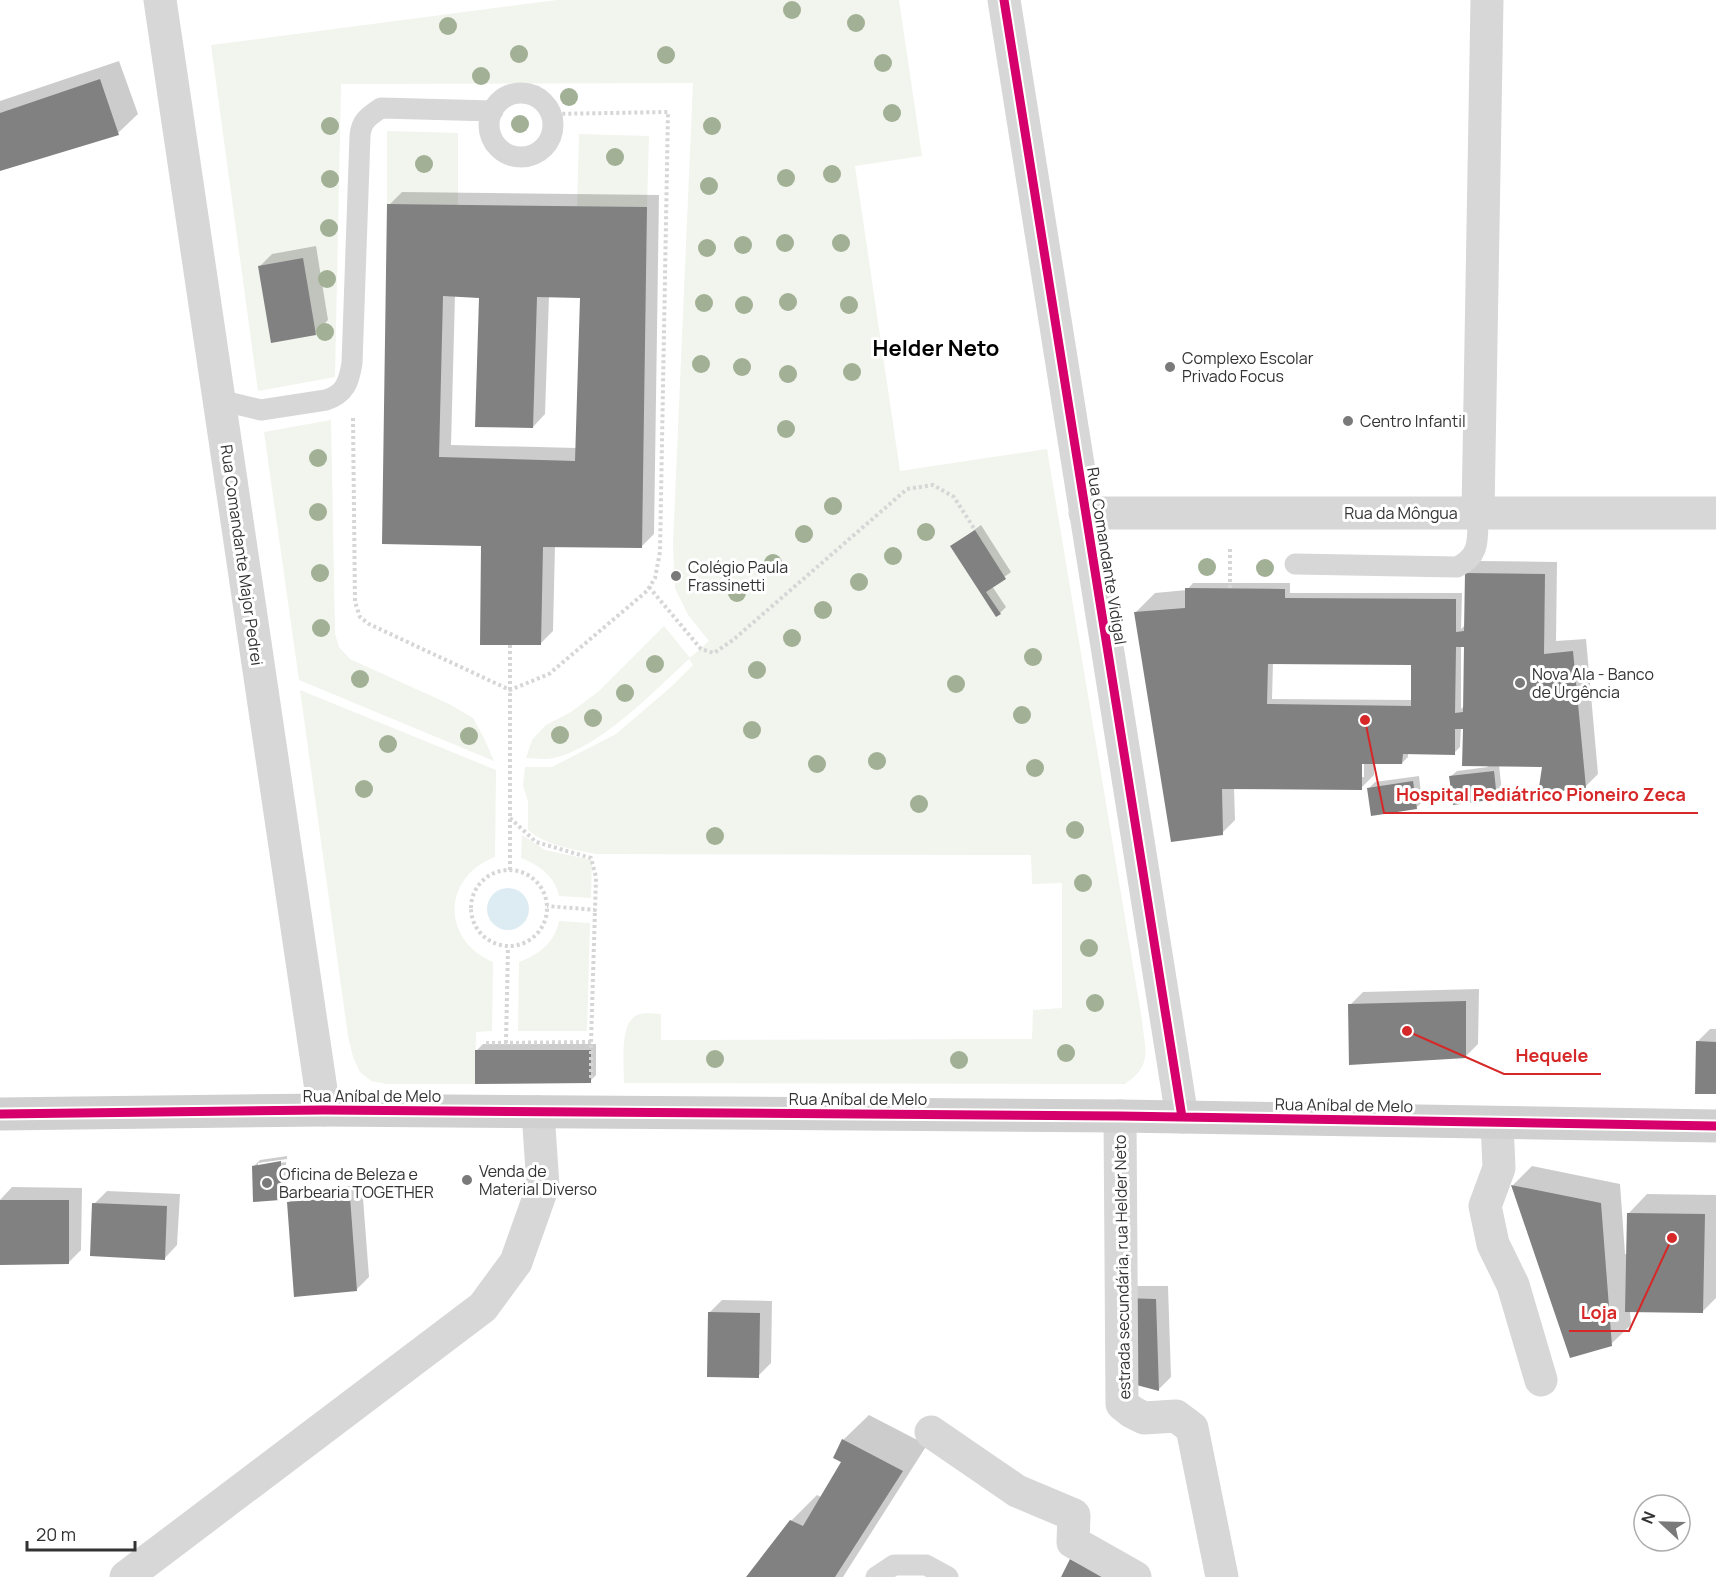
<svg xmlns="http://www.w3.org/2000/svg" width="1716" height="1577" font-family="Manrope,sans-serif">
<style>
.green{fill:#f1f5ed;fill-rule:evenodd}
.water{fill:#ddebf3}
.shadow{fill:#0003;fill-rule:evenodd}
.building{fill:#818181;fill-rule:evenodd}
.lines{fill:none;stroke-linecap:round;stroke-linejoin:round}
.path{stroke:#d6d6d6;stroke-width:4;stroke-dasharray:3 3;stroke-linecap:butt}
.lane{stroke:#d7d7d7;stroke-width:21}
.street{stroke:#d7d7d7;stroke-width:33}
.secondary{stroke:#d0d0d0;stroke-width:33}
.cycleway-casing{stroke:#fff;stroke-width:13}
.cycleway{stroke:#d6006c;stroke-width:9}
.tree{fill:#a2b095}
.poi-dot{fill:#7a7a7a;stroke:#fff;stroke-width:2}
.labels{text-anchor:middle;stroke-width:6;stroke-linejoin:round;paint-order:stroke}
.poi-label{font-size:16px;fill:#333;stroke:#fff;text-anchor:start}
.street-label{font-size:16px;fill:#333;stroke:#fff}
.district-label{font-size:22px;font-weight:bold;fill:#000;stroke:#fff}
.leader{fill:none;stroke:#d62828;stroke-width:2}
.callout-dot{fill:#d62828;stroke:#fff;stroke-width:2}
.callout-label{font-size:18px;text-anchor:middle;font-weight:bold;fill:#d62828;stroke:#fff;stroke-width:6;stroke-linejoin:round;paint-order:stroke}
</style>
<rect width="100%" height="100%" fill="#fff"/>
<path class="green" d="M557,0H899L922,156L855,166L900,471L1047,449L1142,1020C1145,1051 1153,1065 1125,1084L624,1083C624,1067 620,1029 633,1018C640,1011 652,1014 661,1014V1040L1032,1039L1033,1010L1062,1008V883L1032,884L1031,855L596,854C572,849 547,846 528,830V801L523,786L525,767H552L616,734L671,687L693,665L689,659C654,691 601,747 554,758C545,760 535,758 526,758L532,740L546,725L571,712L599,691L664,626L690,658L709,641L688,615L675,588L673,545L693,83L341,84L335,377L258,391L211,45ZM974,530L1005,579L986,592L1001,614L996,617L950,546Z
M387,131L458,133V205L387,204Z
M579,134L649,136L647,207H577Z
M331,420L335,634L339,647L350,659L449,704L473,718L484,738L494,761L299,680L264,432Z
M300,690L496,770L495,857C442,877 441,940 493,962L492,1031L476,1032L475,1084H387L371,1081L360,1072L353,1057L348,1036Z
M522,835L545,850L592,860L591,898L559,896C555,876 539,865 521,858Z
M559,921L590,923L587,1031H518L519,962C539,955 555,942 559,921Z"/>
<path class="water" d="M487 909a21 21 0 1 1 42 0a21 21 0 1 1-42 0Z"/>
<path class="shadow" d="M119,61L138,114L118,133L0,169V101Z
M402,192L659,195L654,534L641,547L555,545L553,631L540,644L483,544L384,543L389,205ZM455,295L481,296L533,427L545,414L549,296H582L577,448L451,445Z
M316,246L328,320L315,333L259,267L272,254Z
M981,525L1011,572L992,586L1006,607L1000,613L952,546Z
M1479,561L1557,562L1556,641L1586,639L1598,774L1585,787L1544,765H1499L1502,792L1496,798L1450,777L1457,771L1488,767L1464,727H1461L1460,747L1454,753H1408V757L1402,763H1374V775L1361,788L1234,787L1235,820L1222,833L1136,612L1155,593L1187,590L1193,583H1290V593H1462L1461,629L1466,624V574ZM1461,645L1466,646L1465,705L1461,709ZM1273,663L1412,664V700L1272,699ZM1361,763H1364V777H1361Z
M1419,776L1422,802L1416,808L1369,788L1375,782Z
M1479,989L1478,1044L1465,1057L1350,1005L1363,992Z
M1710,1029H1716V1093L1697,1042Z
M483,1044H596V1075L590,1081L477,1050Z
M287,1156V1159L258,1163V1166L286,1162L285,1192L279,1198L254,1166L260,1160Z
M1532,1166L1620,1184L1625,1254H1627L1628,1214L1647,1194L1716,1195V1298L1702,1312L1630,1311L1631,1325L1611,1344L1513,1185Z
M362,1185L369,1277L356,1290L288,1203L301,1190Z
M12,1187L82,1188L81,1250L68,1263H0V1200Z
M107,1191L180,1194L177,1245L165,1258L94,1204Z
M1136,1286H1168L1171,1377L1158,1390L1123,1298Z
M722,1300L772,1301L771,1363L758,1376L709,1313Z
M869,1415L927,1445L843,1577H747L791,1521L817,1495L821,1497L843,1461V1440Z"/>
<path class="building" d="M100,79L119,135L0,171V113Z
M387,204L647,207L642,548L543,547L541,645H480L481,546L382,544ZM443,296L479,298L475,427L533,428L537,297L580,298L575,461L439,457Z
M303,258L316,335L271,343L258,266Z
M975,530L1006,579L986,592L1001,614L996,617L950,546Z
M1465,573L1545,574L1544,654L1573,651L1586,788L1538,794L1542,767L1462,766L1463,729H1455V755L1403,754L1402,764H1362V790L1222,789L1223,835L1171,842L1134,612L1185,608V588L1285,589V598L1456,599V632L1464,631ZM1456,647H1464L1463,712L1455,713ZM1268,664L1411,665V706L1267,704Z
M1494,771L1497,799L1453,805L1449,776Z
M1413,781L1417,809L1371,816L1367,788Z
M1466,1001V1058L1349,1065L1348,1004Z
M1696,1041L1716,1042V1094H1695Z
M475,1050H591V1083L475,1084Z
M281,1161L280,1200L253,1202L252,1166Z
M1511,1185L1601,1203L1612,1346L1570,1358Z
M350,1197L357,1291L294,1297L287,1202Z
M0,1200H69V1264L0,1265Z
M92,1203L167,1206L165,1260L90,1256Z
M1627,1213L1705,1214L1703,1313L1625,1312Z
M1121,1298L1156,1299L1159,1391L1129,1383Z
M708,1312L760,1313L759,1378L707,1377Z
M842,1439L903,1471L835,1577H746L790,1520L803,1526L841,1462L833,1458Z
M1070,1559L1104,1577H1061Z"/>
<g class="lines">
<path class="path" d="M353,418L355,602L360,617L369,624L510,690L549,674L647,591L655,578L660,552L668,112L550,114
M649,587L701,649L714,653L733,640L907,489L933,485L954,497L975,530
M1230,588V549
M510,645V870
M510,818L536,842L591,858L596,877L595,910L547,906
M471 908a38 38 0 1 1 76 0a38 38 0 1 1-76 0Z
M591,1042L595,910
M486,1043L591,1042V1079
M506,1043L508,947"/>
<path class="lane" d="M489 125a32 32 0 1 1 64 0a32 32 0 1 1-64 0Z
M219,400L261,410L326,400C345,394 349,382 352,363L360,136C361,121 369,116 381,108L493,111
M1295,564L1457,567C1482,555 1477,537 1478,513
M876,1577L894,1565H926L948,1577"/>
<path class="street" d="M160,0L324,1110
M1004,0L1182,1117
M1085,513H1716
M1478,513L1487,0
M1120,1116L1122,1404L1132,1412L1144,1418L1176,1416L1192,1428L1222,1577
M1497,1123L1499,1168L1485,1206L1493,1244L1513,1285L1541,1380
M931,1432L1017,1491L1074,1515L1073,1542L1135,1577
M126,1577L483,1307L516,1262L543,1186L538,1112"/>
<path class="secondary" d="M0,1114L324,1110L1120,1116L1716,1126"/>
<defs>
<path id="cycleway" d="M1004,0L1182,1117
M0,1114L324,1110L1120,1116L1716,1126"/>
</defs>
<use href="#cycleway" class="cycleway-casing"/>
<use href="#cycleway" class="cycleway"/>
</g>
<g class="tree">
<circle cx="792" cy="10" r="9"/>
<circle cx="856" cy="23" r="9"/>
<circle cx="448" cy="26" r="9"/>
<circle cx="519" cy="54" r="9"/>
<circle cx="666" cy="55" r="9"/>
<circle cx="883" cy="63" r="9"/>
<circle cx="481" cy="76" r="9"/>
<circle cx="569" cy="97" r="9"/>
<circle cx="892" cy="113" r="9"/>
<circle cx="520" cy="124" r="9"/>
<circle cx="330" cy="126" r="9"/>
<circle cx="712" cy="126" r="9"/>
<circle cx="615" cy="157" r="9"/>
<circle cx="424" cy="164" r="9"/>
<circle cx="832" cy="174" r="9"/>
<circle cx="786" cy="178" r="9"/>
<circle cx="330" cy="179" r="9"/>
<circle cx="709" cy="186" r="9"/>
<circle cx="329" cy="228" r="9"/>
<circle cx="785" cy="243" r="9"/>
<circle cx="841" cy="243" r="9"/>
<circle cx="743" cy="245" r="9"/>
<circle cx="707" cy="248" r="9"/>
<circle cx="327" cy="279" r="9"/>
<circle cx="788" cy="302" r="9"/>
<circle cx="704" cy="303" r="9"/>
<circle cx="744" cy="305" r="9"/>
<circle cx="849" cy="305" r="9"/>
<circle cx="325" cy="332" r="9"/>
<circle cx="701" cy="364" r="9"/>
<circle cx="742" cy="367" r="9"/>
<circle cx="852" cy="372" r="9"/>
<circle cx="788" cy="374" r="9"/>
<circle cx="786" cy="429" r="9"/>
<circle cx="318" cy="458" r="9"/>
<circle cx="833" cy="506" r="9"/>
<circle cx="318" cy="512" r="9"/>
<circle cx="926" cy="532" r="9"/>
<circle cx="804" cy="534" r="9"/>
<circle cx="893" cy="556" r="9"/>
<circle cx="773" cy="563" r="9"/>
<circle cx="1207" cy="567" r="9"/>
<circle cx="1265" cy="568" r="9"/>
<circle cx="320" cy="573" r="9"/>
<circle cx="859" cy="582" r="9"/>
<circle cx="737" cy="593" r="9"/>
<circle cx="823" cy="610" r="9"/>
<circle cx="321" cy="628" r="9"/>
<circle cx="792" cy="638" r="9"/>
<circle cx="1033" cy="657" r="9"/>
<circle cx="655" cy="664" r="9"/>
<circle cx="757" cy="670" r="9"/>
<circle cx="360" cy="679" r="9"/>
<circle cx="956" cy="684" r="9"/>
<circle cx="625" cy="693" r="9"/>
<circle cx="1022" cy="715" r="9"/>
<circle cx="593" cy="718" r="9"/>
<circle cx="752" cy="730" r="9"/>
<circle cx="560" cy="735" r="9"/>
<circle cx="469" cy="736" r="9"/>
<circle cx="388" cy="744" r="9"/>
<circle cx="877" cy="761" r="9"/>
<circle cx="817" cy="764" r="9"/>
<circle cx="1035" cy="768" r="9"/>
<circle cx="364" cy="789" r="9"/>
<circle cx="919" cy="804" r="9"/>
<circle cx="1075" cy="830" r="9"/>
<circle cx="715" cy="836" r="9"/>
<circle cx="1083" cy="883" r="9"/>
<circle cx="1089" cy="948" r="9"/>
<circle cx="1095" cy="1003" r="9"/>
<circle cx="1066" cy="1053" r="9"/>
<circle cx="715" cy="1059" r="9"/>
<circle cx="959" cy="1060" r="9"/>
</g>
<g class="poi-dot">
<circle cx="1170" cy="367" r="6"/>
<circle cx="1348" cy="421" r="6"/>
<circle cx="676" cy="576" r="6"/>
<circle cx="1520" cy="683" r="6"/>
<circle cx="467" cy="1180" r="6"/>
<circle cx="267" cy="1183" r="6"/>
</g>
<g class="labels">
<g class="poi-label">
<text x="1182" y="364">Complexo Escolar<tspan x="1182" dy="18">Privado Focus</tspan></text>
<text x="1360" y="427">Centro Infantil</text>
<text x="688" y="573">Colégio Paula<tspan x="688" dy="18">Frassinetti</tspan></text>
<text x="1532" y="680">Nova Ala - Banco<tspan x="1532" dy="18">de Urgência</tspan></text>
<text x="479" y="1177">Venda de<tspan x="479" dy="18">Material Diverso</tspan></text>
<text x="279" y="1180">Oficina de Beleza e<tspan x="279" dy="18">Barbearia TOGETHER</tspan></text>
</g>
<g class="street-label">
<text x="1401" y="519">Rua da Môngua</text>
<text transform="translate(242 555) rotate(82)" y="6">Rua Comandante Major Pedrei</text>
<text transform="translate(1107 556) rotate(81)" y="6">Rua Comandante Vidigal</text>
<text x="372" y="1102">Rua Aníbal de Melo</text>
<text x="858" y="1105">Rua Aníbal de Melo</text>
<text transform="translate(1344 1105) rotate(1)" y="6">Rua Aníbal de Melo</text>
<text transform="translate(1122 1267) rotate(-91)" y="6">estrada secundária, rua Helder Neto</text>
</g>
<g class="district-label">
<text x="936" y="356">Helder Neto</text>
</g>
</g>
<path class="leader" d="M1365 720L1384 813H1698M1407 1031L1504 1074H1601M1672 1238L1629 1331H1569"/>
<g class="callout-dot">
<circle cx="1365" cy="720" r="6"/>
<circle cx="1407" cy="1031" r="6"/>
<circle cx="1672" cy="1238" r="6"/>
</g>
<g class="callout-label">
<text x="1541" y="801">Hospital Pediátrico Pioneiro Zeca</text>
<text x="1552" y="1062">Hequele</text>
<text x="1599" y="1319">Loja</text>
</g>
<g transform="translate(1662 1523) rotate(292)"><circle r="28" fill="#ffffff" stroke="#adadad" stroke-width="1.5"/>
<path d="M0-4.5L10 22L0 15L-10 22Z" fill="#7a7a7a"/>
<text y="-9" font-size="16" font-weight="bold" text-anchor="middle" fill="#333333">N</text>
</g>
<path d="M27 1541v9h108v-9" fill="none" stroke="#333333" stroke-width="3"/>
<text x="36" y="1541" font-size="18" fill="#333333" stroke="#ffffff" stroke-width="4.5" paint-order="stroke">20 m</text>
</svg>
